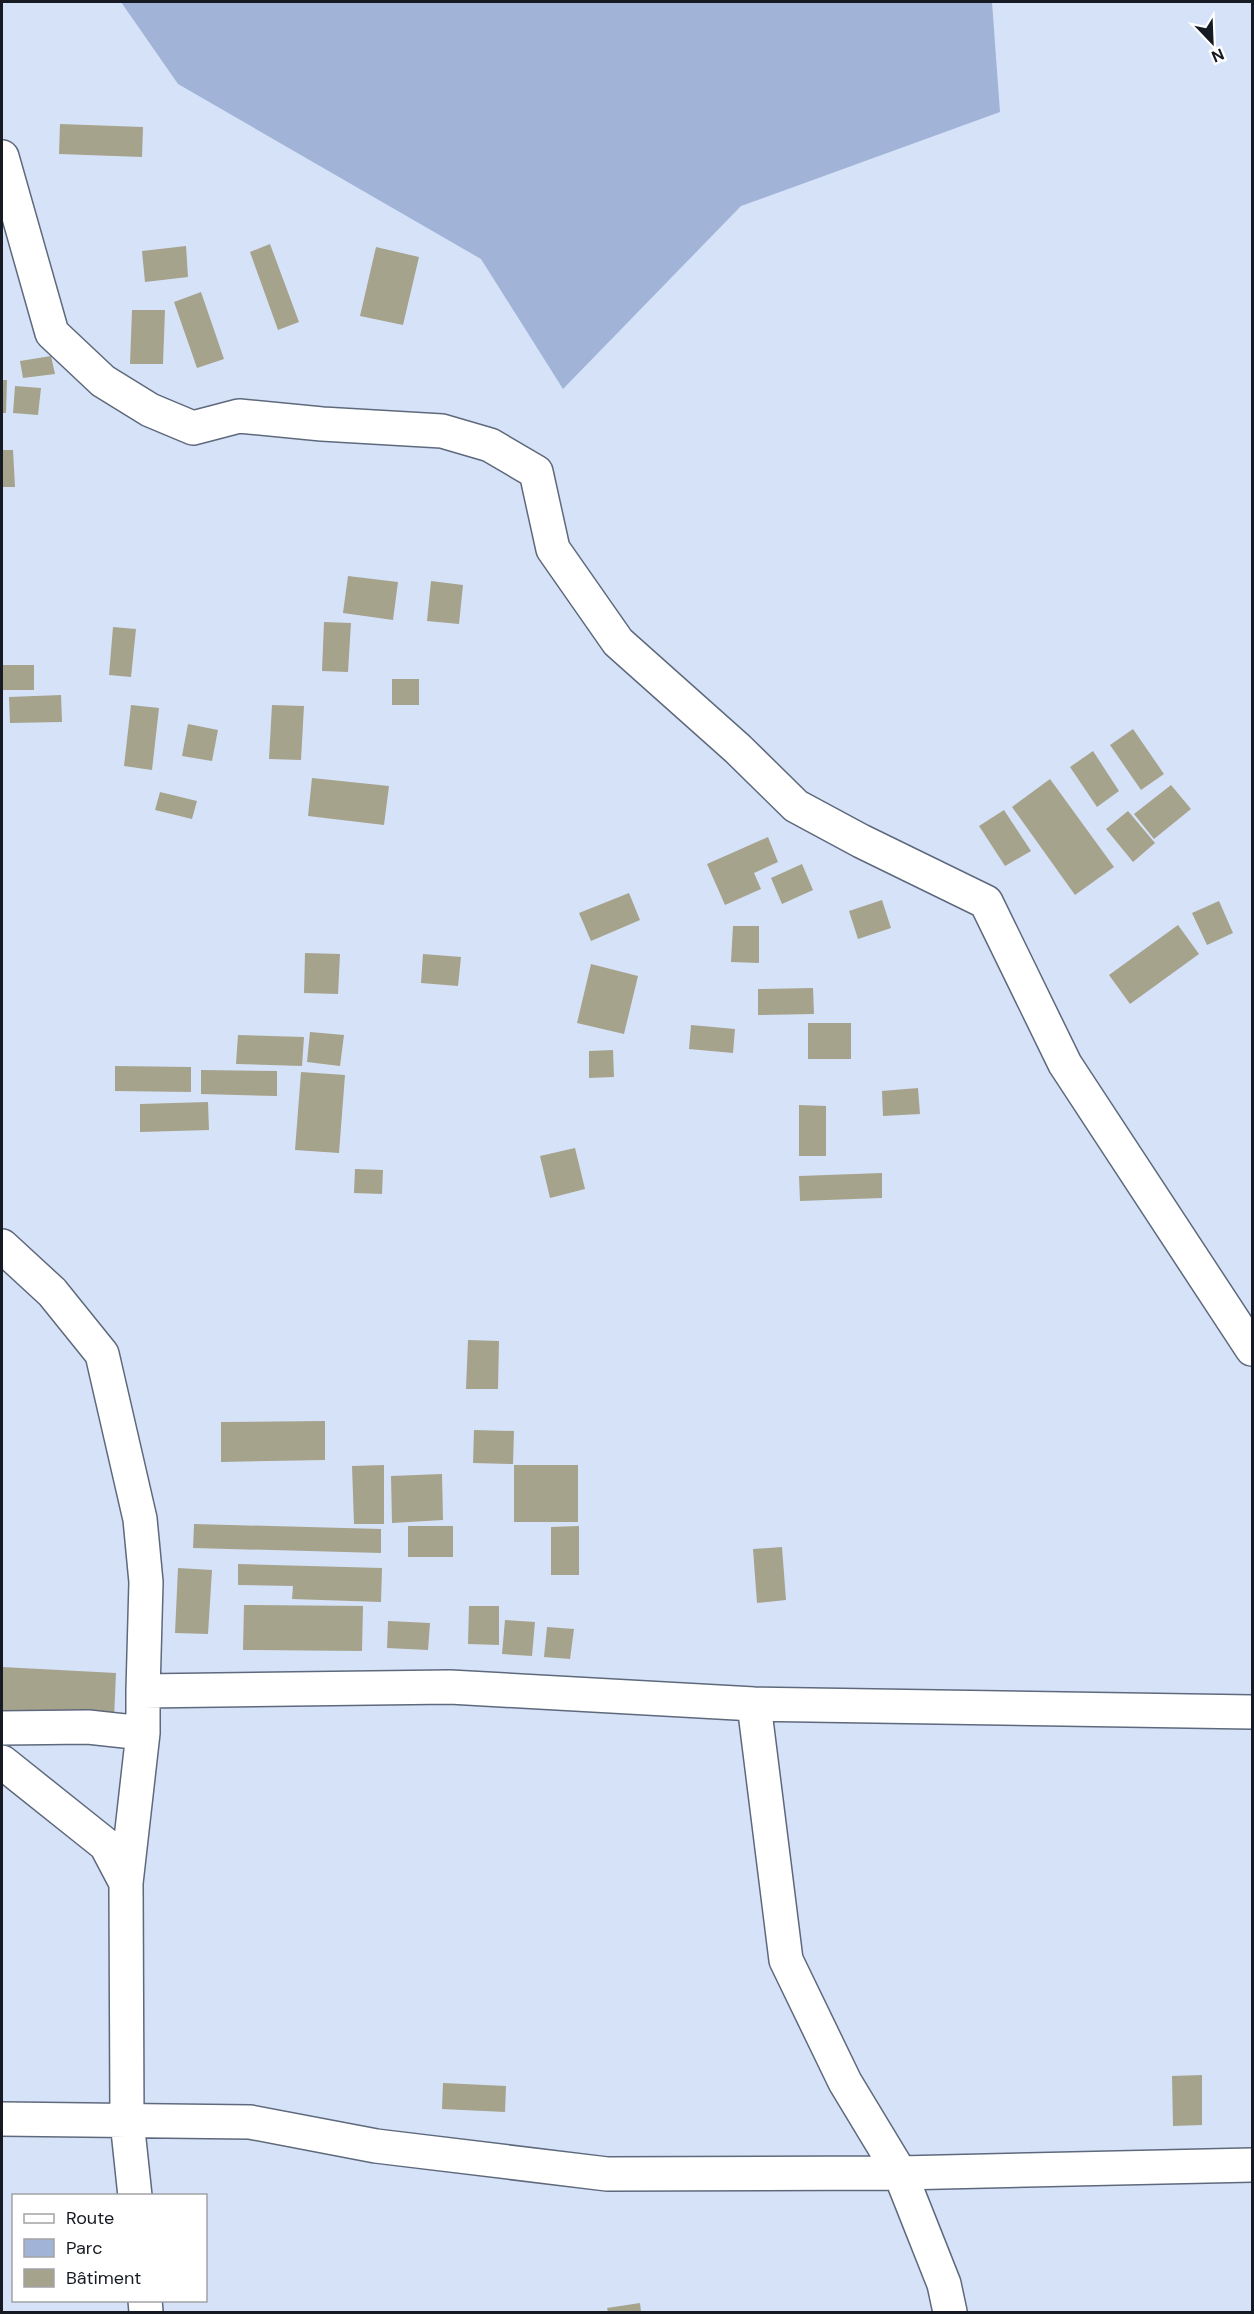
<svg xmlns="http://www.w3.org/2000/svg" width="1254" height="2314" font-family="'DM Sans',sans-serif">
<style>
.green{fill:#a1b4d7}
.building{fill:#a6a38c}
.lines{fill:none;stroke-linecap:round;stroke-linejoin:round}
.street-casing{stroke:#5e697c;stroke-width:36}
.street{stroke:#fff;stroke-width:33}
</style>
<rect width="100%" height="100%" fill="#d6e2f8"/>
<path class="green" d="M121,2H992L1000,112L741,206L563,389L481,259L178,84Z"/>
<path class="building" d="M60,124L143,127L142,157L59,154Z
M270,244L299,322L278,330L250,252Z
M186,246L188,277L145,282L142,251Z
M376,247L419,257L403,325L360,316Z
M201,292L224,359L197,368L174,302Z
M132,310H165L163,364H130Z
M51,356L55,374L23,378L20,361Z
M2,380H7L6,413H2Z
M15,386L41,388L38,415L13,413Z
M2,450H13L15,487H2Z
M348,576L398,582L393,620L343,613Z
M431,581L463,585L459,624L427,621Z
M324,622L351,623L348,672L322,671Z
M113,627L136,629L131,677L109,675Z
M2,665H34V690H2Z
M392,679H419V705H392Z
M61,695L62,722L10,723L9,697Z
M131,705L159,708L152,770L124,766Z
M272,705L304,706L301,760L269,759Z
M188,724L218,730L212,761L182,756Z
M1133,729L1164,774L1141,790L1110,745Z
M1093,751L1119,791L1097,807L1070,767Z
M312,778L389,786L384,825L308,816Z
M1050,779L1114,867L1075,895L1012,807Z
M1171,785L1191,809L1154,839L1134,814Z
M160,792L197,801L192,819L155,810Z
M1004,810L1031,851L1005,866L979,826Z
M1128,811L1155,843L1133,862L1106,829Z
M768,837L778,862L754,873L761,889L725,905L707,864Z
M802,864L813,890L782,904L771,878Z
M629,893L640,920L591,941L579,913Z
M882,900L891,928L858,939L849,911Z
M1219,901L1233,933L1207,945L1192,913Z
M1178,925L1199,954L1130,1004L1109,975Z
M733,926H759V963L731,962Z
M305,953L340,954L338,994L304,993Z
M423,954L461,957L458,986L421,983Z
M591,964L638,976L624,1034L577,1023Z
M813,988L814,1014L758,1015V989Z
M808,1023H851V1059H808Z
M691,1025L735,1029L733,1053L689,1049Z
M310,1032L344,1035L340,1066L307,1062Z
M238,1035L304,1037L302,1066L236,1064Z
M613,1050L614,1077L589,1078V1051Z
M115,1066L191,1067V1092L115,1091Z
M201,1070L277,1071V1096L201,1094Z
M301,1072L345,1075L339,1153L295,1150Z
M918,1088L920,1114L883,1116L882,1091Z
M208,1102L209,1130L140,1132V1104Z
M799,1105L826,1106V1156H799Z
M575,1148L585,1189L550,1198L540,1156Z
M355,1169L383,1170L382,1194L354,1193Z
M882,1173V1198L800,1201L799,1176Z
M468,1340L499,1341L498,1389H466Z
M325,1421V1460L221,1462V1422Z
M474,1430L514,1431L513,1464L473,1463Z
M384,1465V1524H354L352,1466Z
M514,1465H578V1522H514Z
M442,1474L443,1520L392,1523L391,1476Z
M194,1524L381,1529V1553L193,1548Z
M408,1526H453V1557H408Z
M579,1526V1575H551V1527Z
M782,1547L786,1600L757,1603L753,1549Z
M238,1564L382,1568L381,1602L292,1599L293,1586L238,1585Z
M178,1568L212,1570L208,1634L175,1633Z
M244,1605L363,1606L362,1651L243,1650Z
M469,1606H499V1645L468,1644Z
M505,1620L535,1622L532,1656L502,1654Z
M388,1621L430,1623L428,1650L387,1648Z
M547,1627L574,1629L570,1659L544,1657Z
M2,1667L116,1673L114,1719L2,1712Z
M1202,2075V2125L1173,2126L1172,2076Z
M443,2083L506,2086L505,2112L442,2109Z
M640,2303L641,2312H608L607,2308Z"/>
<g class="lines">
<defs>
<path id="street" d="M2,157L52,333L103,381L150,410L193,428L239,416L322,424L442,431L490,445L536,472L553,549L618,642L738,749L796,806L861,841L986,902L1065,1064L1252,1349
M2,1246L52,1292L102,1354L140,1519L146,1582L143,1691
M754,1704L786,1960L845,2082L900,2173L944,2284L950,2312
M2,1728L88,1727L143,1733V1691L450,1687L754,1704L1252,1712
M2,1762L106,1845L126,1883
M2,2119L250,2122L376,2146L607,2174L900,2173L1252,2165
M135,2196L127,2121L126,1883L143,1733
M145,2300L146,2312"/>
</defs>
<use href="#street" class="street-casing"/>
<use href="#street" class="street"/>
</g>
<rect width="1254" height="2314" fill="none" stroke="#161a22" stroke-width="6"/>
<rect x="12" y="2194" width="195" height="108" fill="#ffffff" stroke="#a2a3a7" stroke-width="1.5"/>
<rect x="24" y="2214" width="30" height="9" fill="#ffffff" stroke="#a2a3a7" stroke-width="1.5"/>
<text x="66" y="2224" font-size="18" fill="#161a22">Route</text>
<rect x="24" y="2239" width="30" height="18" fill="#a1b4d7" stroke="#a2a3a7" stroke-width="1.5"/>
<text x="66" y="2254" font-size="18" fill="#161a22">Parc</text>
<rect x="24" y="2269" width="30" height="18" fill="#a6a38c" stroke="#a2a3a7" stroke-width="1.5"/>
<text x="66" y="2284" font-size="18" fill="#161a22">Bâtiment</text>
<g transform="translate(1212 42) rotate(157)" stroke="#ffffff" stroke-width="4.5" paint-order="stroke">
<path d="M0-4.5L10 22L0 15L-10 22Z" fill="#161a22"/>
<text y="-9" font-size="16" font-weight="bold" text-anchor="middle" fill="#161a22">N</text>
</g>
</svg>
